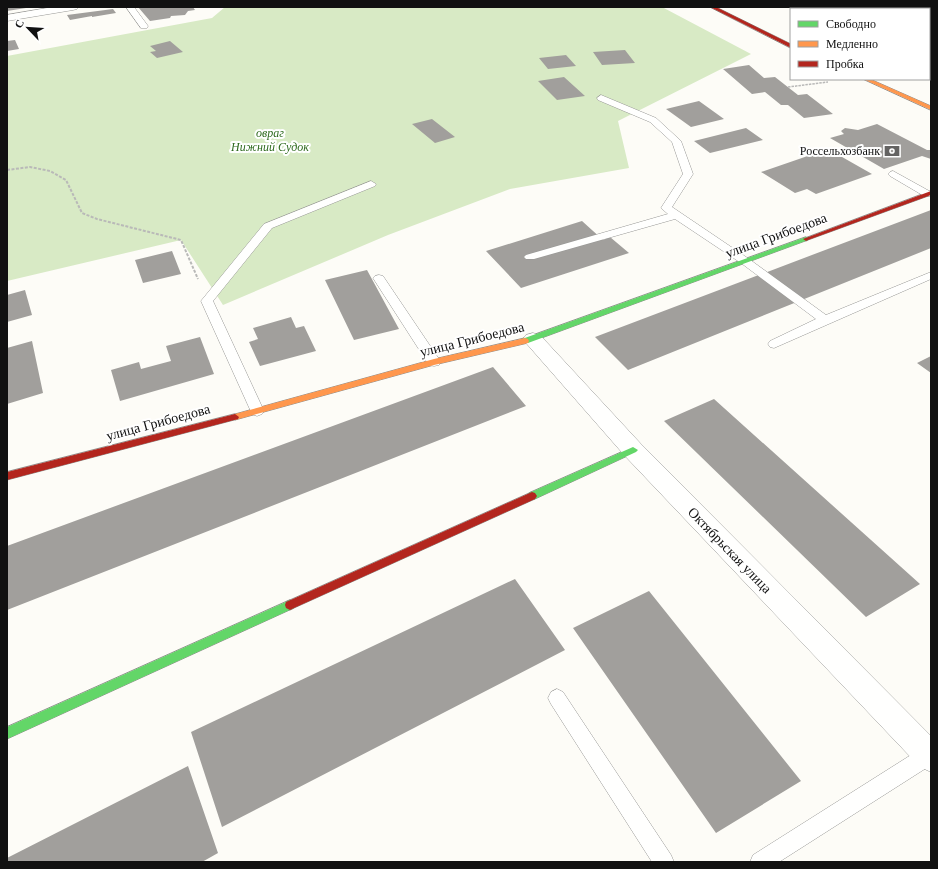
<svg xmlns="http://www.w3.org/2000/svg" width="938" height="869" font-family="Georgia,serif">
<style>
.forest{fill:#d8eac5}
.building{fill:#a19f9c}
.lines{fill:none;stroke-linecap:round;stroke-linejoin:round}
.lane-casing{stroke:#979795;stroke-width:1}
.street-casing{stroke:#979795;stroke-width:1}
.fast-casing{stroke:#8e8d8b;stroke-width:1}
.slow-casing{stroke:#8e8d8b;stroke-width:1}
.jam-casing{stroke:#8e8d8b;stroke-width:1}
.path-far1{stroke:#b9b9b8;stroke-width:1.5;stroke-dasharray:2.5 1;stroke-linecap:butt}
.path{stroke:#b9b9b8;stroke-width:2;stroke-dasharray:3 1.5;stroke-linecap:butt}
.lane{fill:#fffffe;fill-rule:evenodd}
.street{fill:#fffffe;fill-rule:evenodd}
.fast{fill:#63d668;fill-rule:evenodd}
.slow{fill:#ff974d;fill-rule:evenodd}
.jam{fill:#b3261e;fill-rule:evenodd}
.labels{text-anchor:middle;stroke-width:4;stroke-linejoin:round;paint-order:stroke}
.far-park-label{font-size:12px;font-style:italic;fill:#2f6b1f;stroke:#fff}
.far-poi-label{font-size:12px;fill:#111;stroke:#fff;text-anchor:end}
.street-label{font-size:14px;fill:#111;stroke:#fff}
</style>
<rect width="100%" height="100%" fill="#fdfcf7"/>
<path class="forest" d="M225,7H662L751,54L618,121L629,168L510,189L388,235L223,305L181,240L7,281V56L212,18Z
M788,7H931V29H929V9H793Z"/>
<path class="building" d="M7,7H26V8L7,11Z
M138,7H193L195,10L188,11L185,15L171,16L170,18L150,21Z
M113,9L116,13L92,17V16L70,20L67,15Z
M15,40L19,49L7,51V41Z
M170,41L183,52L157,58L150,52L156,51L150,46Z
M625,50L635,63L602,65L593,52Z
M566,55L576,66L548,69L539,58Z
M749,65L764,78L775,77L798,95L807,94L833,114L804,118L788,105H781L765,92L752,94L723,69Z
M564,77L585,96L557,100L538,81Z
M699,101L724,119L691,127L666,109Z
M432,119L455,137L435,143L412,124Z
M877,124L927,150H931V159L922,156L884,169L830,138L844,134L841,131L845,128L858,130Z
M746,128L763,140L710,153L694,141Z
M828,149L872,174L816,194L807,189L795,193L761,172Z
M931,210V248L628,370L595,337Z
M582,221L603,240L610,237L629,253L521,288L486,251Z
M172,251L181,274L143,283L135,260Z
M367,270L399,329L354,340L325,280Z
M25,290L32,315L7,322V295Z
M291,317L296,328L304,326L316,351L260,366L249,342L258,339L253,328Z
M200,337L214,374L120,401L111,370L139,362L141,369L171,361L166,346Z
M32,341L43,393L7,404V348Z
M931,356V373L917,363Z
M493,367L526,406L7,610V546Z
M714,399L920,584L866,617L664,421Z
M515,579L565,650L222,827L191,732Z
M649,591L801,781L716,833L573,628Z
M188,766L218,853L202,862H7V858Z"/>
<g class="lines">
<defs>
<path id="lane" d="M126,7H134L148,26L147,28H141Z
M601,95L656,118L681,141L693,174L672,207L749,259L826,315L931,272V279L774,348L770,347L768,344L770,341L816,319L741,263L675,219L534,259H526L524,257L526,255L668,214L661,208L683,174L672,142L650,122L598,100L597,98Z
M893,171L931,192V196H924L890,176L888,174L890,172Z
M371,181L376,184L375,186L272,228L213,301L264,411L262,414L257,416L252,414L201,301L264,224Z
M379,275L383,276L439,359L440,362L439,365L434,366L429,365L373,278L375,276Z
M557,689L563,692L671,855L674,862H652L551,704L548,698L551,692Z
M929,746H931V765L779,862H750L753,855L922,748Z"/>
<path id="street" d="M53,7H79L77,9L73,10L7,21V15Z
M533,333L540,335L641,444L931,736V772L920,767L625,456L526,343L523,339L526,335Z"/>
<path id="fast" d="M806,237L809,239L808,240L528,343H522L521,341L522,339Z
M633,447L638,450L636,452L535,499H529L527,496L529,493Z
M290,600L294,602L295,605L294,608L7,739V727Z"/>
<path id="slow" d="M863,79H870L931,106V110Z
M525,338L528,339L529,341L528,343L434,365L235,420L231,417L235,414L434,359Z"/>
<path id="jam" d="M710,7H716L791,44V48Z
M931,191V195L808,240L806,241L803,239Z
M235,414L239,417L238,419L7,480V472Z
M532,492L535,493L537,496L535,499L294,608L290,610L286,608L285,605L286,602Z"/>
</defs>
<use href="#lane" class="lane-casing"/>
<use href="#street" class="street-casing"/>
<use href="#fast" class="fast-casing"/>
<use href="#slow" class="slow-casing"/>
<use href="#jam" class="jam-casing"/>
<path class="path-far1" d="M929,70L931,71
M788,87L828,82"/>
<path class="path" d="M7,170L30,167L50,171L66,180L82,213L97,219L181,240L198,279"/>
<use href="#lane" class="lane"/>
<use href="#street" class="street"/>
<use href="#fast" class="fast"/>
<use href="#slow" class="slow"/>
<use href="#jam" class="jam"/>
</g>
<defs>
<symbol id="bank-bare" viewBox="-9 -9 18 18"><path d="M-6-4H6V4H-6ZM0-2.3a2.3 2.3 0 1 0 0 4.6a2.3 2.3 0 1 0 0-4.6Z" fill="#646362" stroke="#fff" stroke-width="2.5" paint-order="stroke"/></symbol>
</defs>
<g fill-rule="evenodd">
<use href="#bank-bare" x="881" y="140" width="22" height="22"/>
</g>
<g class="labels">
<g class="far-park-label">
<text x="270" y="137">овраг<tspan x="270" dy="14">Нижний Судок</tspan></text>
</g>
<g class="far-poi-label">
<text x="880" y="155">Россельхозбанк</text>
</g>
<g class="street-label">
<text transform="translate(776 235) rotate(-20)" y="5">улица Грибоедова</text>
<text transform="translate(472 339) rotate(-14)" y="5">улица Грибоедова</text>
<text transform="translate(158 422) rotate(-15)" y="5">улица Грибоедова</text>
<text transform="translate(730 550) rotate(46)" y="5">Октябрьская улица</text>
</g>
</g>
<rect width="938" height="869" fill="none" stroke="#111111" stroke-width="16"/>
<rect x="790" y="8" width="140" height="72" fill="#ffffff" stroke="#a0a0a0"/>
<rect x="798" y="21" width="20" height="6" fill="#63d668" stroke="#a0a0a0"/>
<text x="826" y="28" font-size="12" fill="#111111">Свободно</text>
<rect x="798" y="41" width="20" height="6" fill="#ff974d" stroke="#a0a0a0"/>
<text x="826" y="48" font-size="12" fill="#111111">Медленно</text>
<rect x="798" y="61" width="20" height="6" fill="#b3261e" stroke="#a0a0a0"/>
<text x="826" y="68" font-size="12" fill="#111111">Пробка</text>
<g transform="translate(28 28) rotate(295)" stroke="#ffffff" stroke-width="3" paint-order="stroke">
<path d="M0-3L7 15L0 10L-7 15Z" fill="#111111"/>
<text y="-6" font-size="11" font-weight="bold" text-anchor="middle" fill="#111111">С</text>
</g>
</svg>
